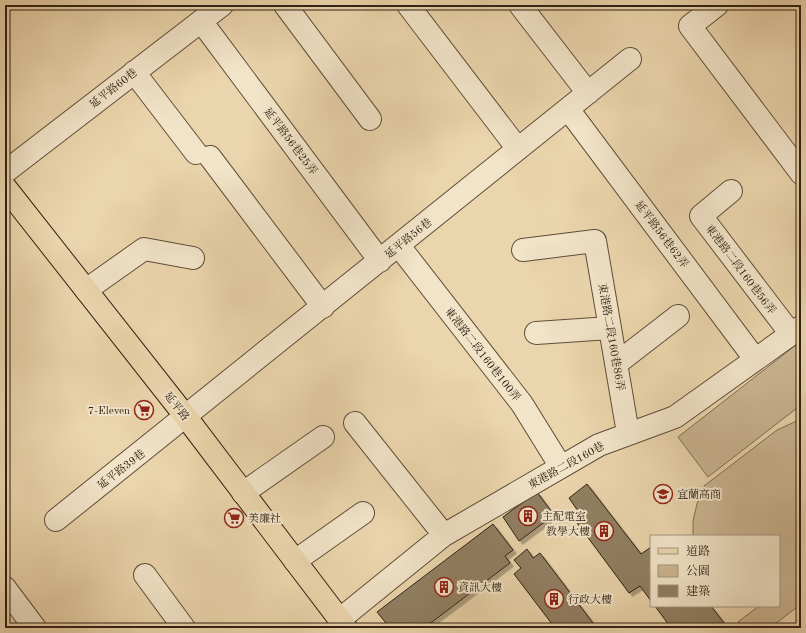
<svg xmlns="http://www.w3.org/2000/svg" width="806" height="633" font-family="'Old Standard TT','Noto Serif TC',serif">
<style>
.green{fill:#cbb692;stroke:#7d6c53}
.building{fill:#917f63;stroke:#2f2114;filter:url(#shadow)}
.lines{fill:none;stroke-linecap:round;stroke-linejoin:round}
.minor-casing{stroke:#5e4e3a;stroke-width:24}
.major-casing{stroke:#2f2114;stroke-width:24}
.minor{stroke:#f2e4c9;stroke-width:22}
.major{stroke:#ebd5ac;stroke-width:22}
.labels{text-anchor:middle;stroke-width:4;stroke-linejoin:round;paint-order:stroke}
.street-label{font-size:11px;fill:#2f2114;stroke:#f2e4c9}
.poi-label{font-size:11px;fill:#2f2114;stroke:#f2e4c9;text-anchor:start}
</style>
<defs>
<filter id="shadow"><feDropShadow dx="3.5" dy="3.5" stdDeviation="0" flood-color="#0004"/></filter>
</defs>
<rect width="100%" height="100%" fill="#ebd5ac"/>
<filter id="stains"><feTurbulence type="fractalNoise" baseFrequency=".005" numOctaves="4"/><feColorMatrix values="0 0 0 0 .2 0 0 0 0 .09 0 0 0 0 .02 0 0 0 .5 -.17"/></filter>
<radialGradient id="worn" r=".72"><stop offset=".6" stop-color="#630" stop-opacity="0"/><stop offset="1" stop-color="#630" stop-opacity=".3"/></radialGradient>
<path class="green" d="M801,341V405L708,477L678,437Z
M801,419V604L770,628H743L738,622L759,606H779V536H693V521L697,504L704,486L777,430Z"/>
<path class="building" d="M587,484L641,554L651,547V601L640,586L629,593L572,516L578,511L569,498Z
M537,492L554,515L519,541L503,517Z
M493,524L513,550L505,556L510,563L424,628H390L377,612Z
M527,549L533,558L540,553L593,623L588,628H555L514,574L521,568L514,560Z
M655,606H711L728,628H671Z"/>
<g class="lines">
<defs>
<path id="minor" d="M285,5L370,119
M408,5L518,149
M520,5L588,93
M717,5L690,26L801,173
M201,21L380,261
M134,72L196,153
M568,109L755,359
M210,157L323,307
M5,172L222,5
M731,191L701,216L791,334
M399,246L522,404L561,467
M523,250L595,241L628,433
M86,290L144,249L193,258
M536,333L610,328
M616,364L678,316
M355,423L444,535
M243,493L323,437
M56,520L630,59
M295,561L363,513
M145,575L184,628
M5,588L35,628
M339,620L444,535L599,445L675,417L801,327"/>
<path id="major" d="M5,187L186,417L346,628"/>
</defs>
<use href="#minor" class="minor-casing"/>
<use href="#major" class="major-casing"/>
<use href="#minor" class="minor"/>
<use href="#major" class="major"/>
</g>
<defs>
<symbol id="supermarket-ring" viewBox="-11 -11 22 22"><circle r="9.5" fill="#f2e4c9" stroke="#8f2418" stroke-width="1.5"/><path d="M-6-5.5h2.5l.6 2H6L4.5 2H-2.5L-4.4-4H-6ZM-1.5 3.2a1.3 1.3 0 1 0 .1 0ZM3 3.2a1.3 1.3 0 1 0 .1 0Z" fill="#8f2418"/></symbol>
<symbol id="school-ring" viewBox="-11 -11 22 22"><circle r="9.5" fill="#f2e4c9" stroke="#8f2418" stroke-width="1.5"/><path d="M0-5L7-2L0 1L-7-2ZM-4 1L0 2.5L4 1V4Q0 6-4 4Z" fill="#8f2418"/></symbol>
<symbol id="building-ring" viewBox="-11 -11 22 22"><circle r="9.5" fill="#f2e4c9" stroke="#8f2418" stroke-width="1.5"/><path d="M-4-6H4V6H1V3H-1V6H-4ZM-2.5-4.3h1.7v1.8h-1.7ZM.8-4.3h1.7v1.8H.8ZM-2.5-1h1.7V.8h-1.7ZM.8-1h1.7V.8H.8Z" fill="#8f2418"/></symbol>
</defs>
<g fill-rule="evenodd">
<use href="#supermarket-ring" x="133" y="399" width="22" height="22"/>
<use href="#school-ring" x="652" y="483" width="22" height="22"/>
<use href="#building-ring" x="517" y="505" width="22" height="22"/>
<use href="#supermarket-ring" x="223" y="507" width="22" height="22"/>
<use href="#building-ring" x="593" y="520" width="22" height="22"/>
<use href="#building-ring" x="433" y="576" width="22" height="22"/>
<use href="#building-ring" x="543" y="588" width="22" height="22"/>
</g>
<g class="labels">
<g class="street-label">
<text transform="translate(113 88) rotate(-38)" y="4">延平路60巷</text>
<text transform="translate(291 141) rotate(53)" y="4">延平路56巷25弄</text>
<text transform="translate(662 234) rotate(53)" y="4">延平路56巷62弄</text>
<text transform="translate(408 238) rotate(-39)" y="4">延平路56巷</text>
<text transform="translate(741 269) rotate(53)" y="4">東港路二段160巷56弄</text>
<text transform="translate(612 337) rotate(80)" y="4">東港路二段160巷86弄</text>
<text transform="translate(483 354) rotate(52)" y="4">東港路二段160巷100弄</text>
<text transform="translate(177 406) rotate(52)" y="4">延平路</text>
<text transform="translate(566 465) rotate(-29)" y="4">東港路二段160巷</text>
<text transform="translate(121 469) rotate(-38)" y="4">延平路39巷</text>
</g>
<g class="poi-label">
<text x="130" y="414" text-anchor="end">7-Eleven</text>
<text x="677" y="498">宜蘭高商</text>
<text x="542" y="520">主配電室</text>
<text x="248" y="522">美廉社</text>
<text x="590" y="535" text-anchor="end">教學大樓</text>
<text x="458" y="591">資訊大樓</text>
<text x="568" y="603">行政大樓</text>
</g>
</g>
<rect width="806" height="633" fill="none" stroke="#ebd5ac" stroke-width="20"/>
<rect x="6" y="6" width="794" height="621" fill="none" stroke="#2f2114" stroke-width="2"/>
<rect x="10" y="10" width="786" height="613" fill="none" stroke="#2f2114"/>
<rect x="650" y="535" width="130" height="72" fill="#f2e4c9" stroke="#a49681"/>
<rect x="658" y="548" width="20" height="6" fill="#ebd5ac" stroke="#a49681"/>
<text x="686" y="555" font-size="12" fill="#2f2114">道路</text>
<rect x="658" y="565" width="20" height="12" fill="#cbb692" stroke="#a49681"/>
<text x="686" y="575" font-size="12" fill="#2f2114">公園</text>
<rect x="658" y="585" width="20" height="12" fill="#917f63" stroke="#a49681"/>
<text x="686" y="595" font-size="12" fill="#2f2114">建築</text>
<rect width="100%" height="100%" filter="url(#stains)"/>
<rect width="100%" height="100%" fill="url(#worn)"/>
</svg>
